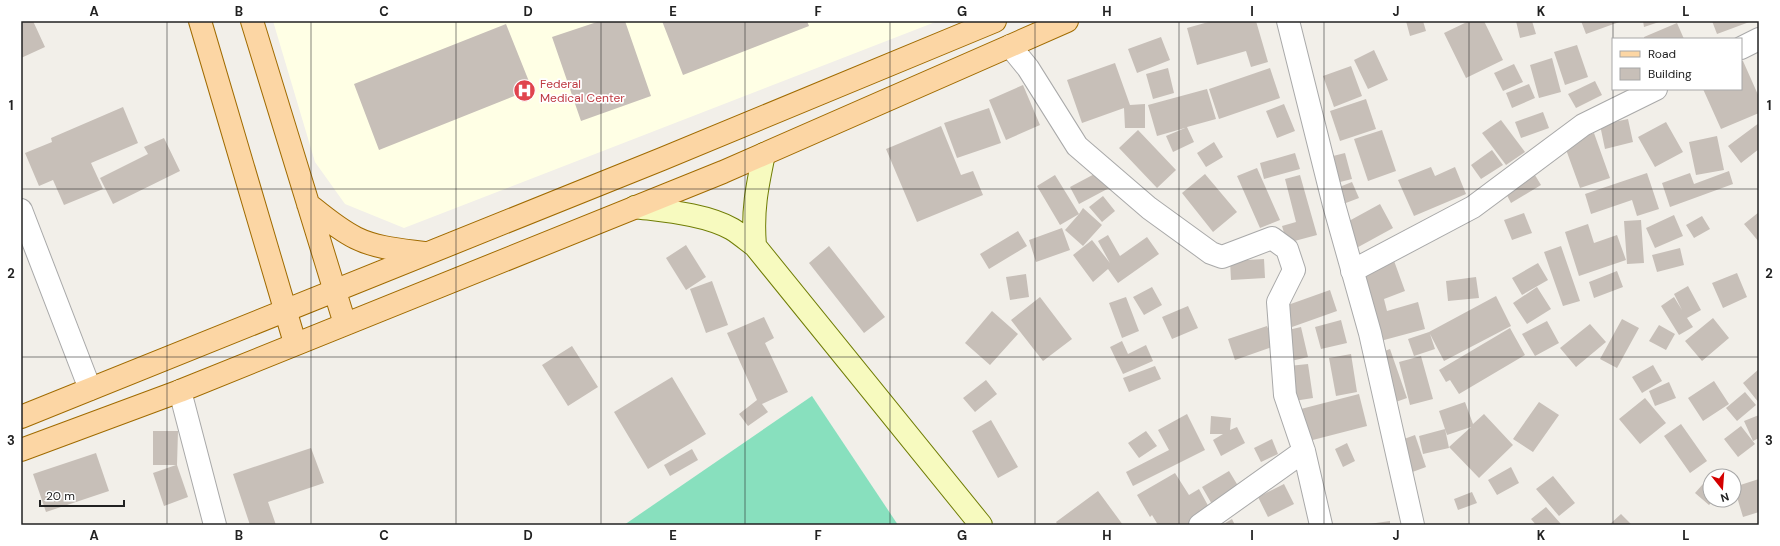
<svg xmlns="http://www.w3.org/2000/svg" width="1780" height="546" font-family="'DM Sans',sans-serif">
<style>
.education{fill:#ffffe5}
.pitch{fill:#88e0be}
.building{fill:#c7bfb8}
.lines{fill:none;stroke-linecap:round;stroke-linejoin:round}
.street-casing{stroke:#a9a9a9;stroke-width:24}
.secondary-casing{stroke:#707d05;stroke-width:24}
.primary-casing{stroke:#a06b00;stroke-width:24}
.street{stroke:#fff;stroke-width:22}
.secondary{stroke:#f7fabf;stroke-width:22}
.primary{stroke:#fcd6a4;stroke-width:22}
.grid{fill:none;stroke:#222;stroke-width:1;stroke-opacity:0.55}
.labels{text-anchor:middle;stroke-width:3.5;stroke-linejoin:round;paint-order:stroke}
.health-label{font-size:12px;fill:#be3a42;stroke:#fff;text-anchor:start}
.neatline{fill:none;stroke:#222;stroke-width:1.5}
.grid-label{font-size:13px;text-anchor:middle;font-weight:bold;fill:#222}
</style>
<rect width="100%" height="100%" fill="#f2efe9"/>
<path class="education" d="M273,21H938L404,228L345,204L315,162Z"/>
<path class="pitch" d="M812,396L898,525H624Z"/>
<path class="building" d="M25,21H33L45,47L21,58V23Z
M600,21H625L651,96L581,121L552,37Z
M662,21H807L809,26L683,75Z
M1212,21H1256L1268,62L1251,67L1246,51L1197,65L1187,28Z
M1406,21H1423L1426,31L1410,36Z
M1469,21H1484L1503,60L1466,78L1444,33Z
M1516,21H1532L1536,34L1520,38Z
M1581,21H1622L1586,34Z
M1643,21H1662L1644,27Z
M1712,21H1752L1717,34Z
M1677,23L1684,39H1644V37Z
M506,24L532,89L379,150L354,84Z
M1161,37L1170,60L1137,73L1128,49Z
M1577,45L1588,77L1565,85L1554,52Z
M1374,50L1388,80L1368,89L1354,60Z
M1552,58L1561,92L1539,98L1530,65Z
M1741,61H1743L1759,97V113L1721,129L1703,89H1741Z
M1115,63L1130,105L1145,104V128H1125L1124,108L1082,123L1067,80Z
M1514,64L1523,82L1503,91L1494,73Z
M1351,66L1362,96L1334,107L1323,76Z
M1168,68L1174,93L1153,99L1146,74Z
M1270,68L1280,98L1219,119L1209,89Z
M1595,81L1602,95L1576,108L1568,94Z
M1529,84L1535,98L1512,108L1506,93Z
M1023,85L1040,125L1006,140L989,100Z
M1207,89L1216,119L1187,127L1194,142L1173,152L1166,136L1185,128L1157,136L1148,105Z
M1366,99L1376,129L1340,141L1330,111Z
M1284,104L1295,131L1277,138L1266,111Z
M123,107L138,143L91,163L103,189L64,205L53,180L39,186L25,153L52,142L51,138Z
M989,108L1001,143L957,158L944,123Z
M1543,112L1549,128L1521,138L1515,122Z
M1628,119L1633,142L1605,149L1600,125Z
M1501,120L1525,152L1506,165L1482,133Z
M1666,122L1683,152L1655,167L1638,137Z
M1759,123V149L1741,163L1728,146Z
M941,126L961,175L973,171L983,195L917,222L886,149Z
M1138,130L1176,170L1157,188L1119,148Z
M1382,130L1396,171L1368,181L1354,139Z
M1594,133L1610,178L1580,188L1564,144Z
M1717,136L1724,170L1696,175L1689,142Z
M164,138L180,171L113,204L100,178L148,154L144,147Z
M1214,142L1223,157L1206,167L1197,153Z
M1492,150L1503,165L1481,179L1471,165Z
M1295,153L1300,169L1264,179L1260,163Z
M1345,153L1352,179L1324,186L1317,160Z
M1431,167L1435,176L1455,167L1466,194L1414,216L1398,180Z
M1530,167L1541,185L1511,203L1501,184Z
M1257,168L1280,220L1260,228L1237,176Z
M1102,170L1111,187L1079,204L1070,187Z
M1729,171L1733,184L1670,207L1662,183L1690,173L1694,184Z
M1647,173L1659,209L1637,216L1632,200L1591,214L1585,194Z
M1205,174L1237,212L1213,232L1182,193Z
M1055,175L1079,214L1083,208L1102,225L1083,246L1065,230L1079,214L1060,225L1037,186Z
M1300,175L1317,235L1287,243L1282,226L1296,222L1285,179Z
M1352,182L1359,198L1330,209L1324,193Z
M1103,196L1115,211L1102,222L1089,207Z
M1380,204L1393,228L1351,251L1338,227Z
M1759,212V242L1744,224Z
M1524,213L1532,233L1512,240L1504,220Z
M1674,215L1683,236L1655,248L1646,228Z
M1702,216L1710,229L1694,238L1686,225Z
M1641,220L1644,263L1627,264L1624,221Z
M1588,224L1594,243L1617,235L1626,260L1579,276L1565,232Z
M1062,228L1070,250L1036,262L1029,240Z
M1018,231L1027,246L989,269L980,254Z
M1108,235L1120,256L1147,237L1159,254L1118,283L1108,269L1093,282L1073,255L1092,240L1110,263L1098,241Z
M686,245L706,277L686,290L666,258Z
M829,246L885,317L864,333L809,263Z
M1561,246L1580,301L1563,306L1544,252Z
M1680,248L1684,265L1657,272L1652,255Z
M1393,258L1405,291L1384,299L1387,311L1418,302L1425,329L1373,343L1350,274Z
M1264,259L1265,278L1231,280L1230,261Z
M1538,263L1548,280L1522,295L1512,278Z
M1617,271L1623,287L1594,298L1589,282Z
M1737,273L1747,297L1723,308L1712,283Z
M1026,274L1029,297L1010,300L1006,277Z
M1476,277L1479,298L1448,301L1446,281Z
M712,281L728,325L706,333L690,289Z
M1688,286L1701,310L1687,318L1693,327L1679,335L1661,306L1674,297L1682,310L1674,294Z
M1152,287L1162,305L1144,315L1133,297Z
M1537,287L1551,309L1527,324L1513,303Z
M1330,290L1337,311L1292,327L1285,306Z
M1496,296L1511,326L1444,361L1430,334L1435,349L1414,356L1408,339L1429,332Z
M1040,297L1072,339L1043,361L1011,320Z
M1126,297L1139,331L1122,338L1109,303Z
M1188,306L1198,328L1172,339L1162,317Z
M992,311L1018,334L990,365L965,343Z
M764,317L774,338L765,343L788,392L762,404L768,412L748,426L739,414L757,400L727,333Z
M1713,318L1729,338L1702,361L1685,341Z
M1622,319L1639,328L1617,368L1600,359Z
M1341,320L1347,343L1321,349L1315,327Z
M1547,321L1559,343L1535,356L1522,334Z
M1590,324L1606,342L1576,367L1560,348Z
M1659,325L1675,334L1666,350L1649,341Z
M1267,326L1275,346L1235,360L1228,339Z
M1301,327L1308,357L1291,361L1284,331Z
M1510,328L1525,355L1459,394L1450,380L1446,382L1439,370Z
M1122,341L1128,354L1146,345L1153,361L1123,374L1110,347Z
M572,346L598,387L568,406L542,365Z
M1390,349L1407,398L1390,404L1374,355Z
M1351,354L1357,392L1336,396L1329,358Z
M1421,356L1433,399L1410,405L1399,362Z
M1308,364L1313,398L1294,401L1289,366Z
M1653,365L1662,381L1642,393L1632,377Z
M1155,366L1161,379L1129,392L1123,378Z
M1759,369V403L1743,383Z
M672,377L706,434L648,469L614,412Z
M986,380L997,394L975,412L963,398Z
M1714,381L1729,404L1703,421L1688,398Z
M1669,382L1676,398L1655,406L1649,391Z
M1745,392L1756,405L1737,421L1726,408Z
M1359,394L1367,426L1305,442L1297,410Z
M1645,398L1666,423L1640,444L1619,419Z
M1465,402L1473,424L1484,414L1513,445L1479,478L1449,447L1471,427L1447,435L1439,411Z
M1539,402L1559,415L1533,452L1513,439Z
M1187,414L1205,450L1133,486L1126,472L1169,450L1158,430Z
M1759,415V438L1753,441L1744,421Z
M1211,416L1231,418L1230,430L1237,427L1245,443L1221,456L1213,440L1223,434H1210Z
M991,420L1018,467L998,478L972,431Z
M1681,424L1707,461L1690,473L1664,436Z
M1741,426L1755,444L1738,457L1724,439Z
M1445,429L1449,448L1423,454L1419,436Z
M153,431H178L177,465L188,497L164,506L153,473L176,465H153Z
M1146,431L1157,446L1139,458L1128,443Z
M1415,435L1426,467L1407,474L1396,442Z
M1272,439L1278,454L1261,462L1254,448Z
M1347,443L1355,461L1343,467L1335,449Z
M311,448L324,483L268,502L276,525H250L233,474Z
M692,449L698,460L670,476L664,465Z
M96,453L109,491L46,512L33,474Z
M1511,467L1519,483L1497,495L1488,480Z
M1717,469L1725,476H1710Z
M1229,471L1240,489L1213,506L1202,487Z
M1175,473L1189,495L1199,489L1211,511L1187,525H1158L1152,515L1150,517L1137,495Z
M1553,476L1575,503L1559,516L1536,489Z
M1710,476V500H1714L1709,505L1695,493Z
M1759,479V512L1743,517L1734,487Z
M1284,484L1294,504L1268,517L1258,497Z
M1098,491L1123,525H1058L1056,522Z
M1472,492L1477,503L1458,510L1454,499Z
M1546,507L1561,524L1559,525H1536L1531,519Z
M1621,514L1632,525H1609Z
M1232,519L1235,525H1222Z
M1390,521V525H1369V524Z"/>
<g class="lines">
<defs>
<path id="street" d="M1288,21L1334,205L1370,333L1413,525
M1010,46L1028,68L1077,146L1149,208L1211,253L1222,257L1272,238L1287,249L1294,270L1278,302L1285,395L1304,451L1321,525
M1741,48L1759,39
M21,210L90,389
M1352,271L1473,207L1583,125L1656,89
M180,391L215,525
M1200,525L1304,451"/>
<path id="secondary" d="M635,207C665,211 705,214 732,229C740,234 747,240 755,246L981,525
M755,246C752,211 757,187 764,154"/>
<path id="primary" d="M200,21L295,343
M252,21L345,324
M308,204C323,216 338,229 356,238C376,248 402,250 424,253
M21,417L662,159L995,21
M21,450L180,391L723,172L1067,21"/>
</defs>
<use href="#street" class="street-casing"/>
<use href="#secondary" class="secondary-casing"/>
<use href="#primary" class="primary-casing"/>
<use href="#street" class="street"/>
<use href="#secondary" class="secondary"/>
<use href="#primary" class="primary"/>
</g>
<path class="grid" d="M167,21V525M311,21V525M456,21V525M601,21V525M745,21V525M890,21V525M1035,21V525M1179,21V525M1324,21V525M1469,21V525M1613,21V39M1613,89V525M21,189H1759M21,357H1759"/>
<defs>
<symbol id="hospital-disc" viewBox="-11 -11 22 22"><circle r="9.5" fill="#e0444e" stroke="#fff"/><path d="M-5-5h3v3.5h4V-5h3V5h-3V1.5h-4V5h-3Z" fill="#fff"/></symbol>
</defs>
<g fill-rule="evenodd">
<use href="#hospital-disc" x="512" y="78" width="25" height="25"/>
</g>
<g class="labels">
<g class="health-label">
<text x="540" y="88">Federal<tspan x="540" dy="14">Medical Center</tspan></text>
</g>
</g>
<rect width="1780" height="546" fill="none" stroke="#ffffff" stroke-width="44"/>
<rect x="1612" y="38" width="130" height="52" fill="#ffffff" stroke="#a7a7a7"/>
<rect x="1620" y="51" width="20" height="6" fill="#fcd6a4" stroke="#a7a7a7"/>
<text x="1648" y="58" font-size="12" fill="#222222">Road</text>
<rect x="1620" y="68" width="20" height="12" fill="#c7bfb8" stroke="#a7a7a7"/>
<text x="1648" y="78" font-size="12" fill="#222222">Building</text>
<g transform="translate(1722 488) rotate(163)"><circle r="19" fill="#ffffff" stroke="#a7a7a7"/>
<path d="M0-3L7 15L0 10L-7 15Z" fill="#d40000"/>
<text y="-6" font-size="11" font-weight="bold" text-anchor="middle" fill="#222222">N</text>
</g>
<path d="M40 500v6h84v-6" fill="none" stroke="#222222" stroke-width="2"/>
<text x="46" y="500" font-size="12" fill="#222222" stroke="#ffffff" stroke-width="3" paint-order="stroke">20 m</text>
<rect x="22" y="22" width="1736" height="502" class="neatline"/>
<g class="grid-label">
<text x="94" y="16">A</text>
<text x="239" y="16">B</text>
<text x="384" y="16">C</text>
<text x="528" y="16">D</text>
<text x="673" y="16">E</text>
<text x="818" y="16">F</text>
<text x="962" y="16">G</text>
<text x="1107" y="16">H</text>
<text x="1252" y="16">I</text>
<text x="1396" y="16">J</text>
<text x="1541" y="16">K</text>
<text x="1686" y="16">L</text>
<text x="11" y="110">1</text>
<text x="1769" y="110">1</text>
<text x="11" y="278">2</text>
<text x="1769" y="278">2</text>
<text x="11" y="445">3</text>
<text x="1769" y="445">3</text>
<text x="94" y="540">A</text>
<text x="239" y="540">B</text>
<text x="384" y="540">C</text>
<text x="528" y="540">D</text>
<text x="673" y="540">E</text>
<text x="818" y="540">F</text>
<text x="962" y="540">G</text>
<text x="1107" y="540">H</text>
<text x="1252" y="540">I</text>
<text x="1396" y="540">J</text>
<text x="1541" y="540">K</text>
<text x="1686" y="540">L</text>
</g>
</svg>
